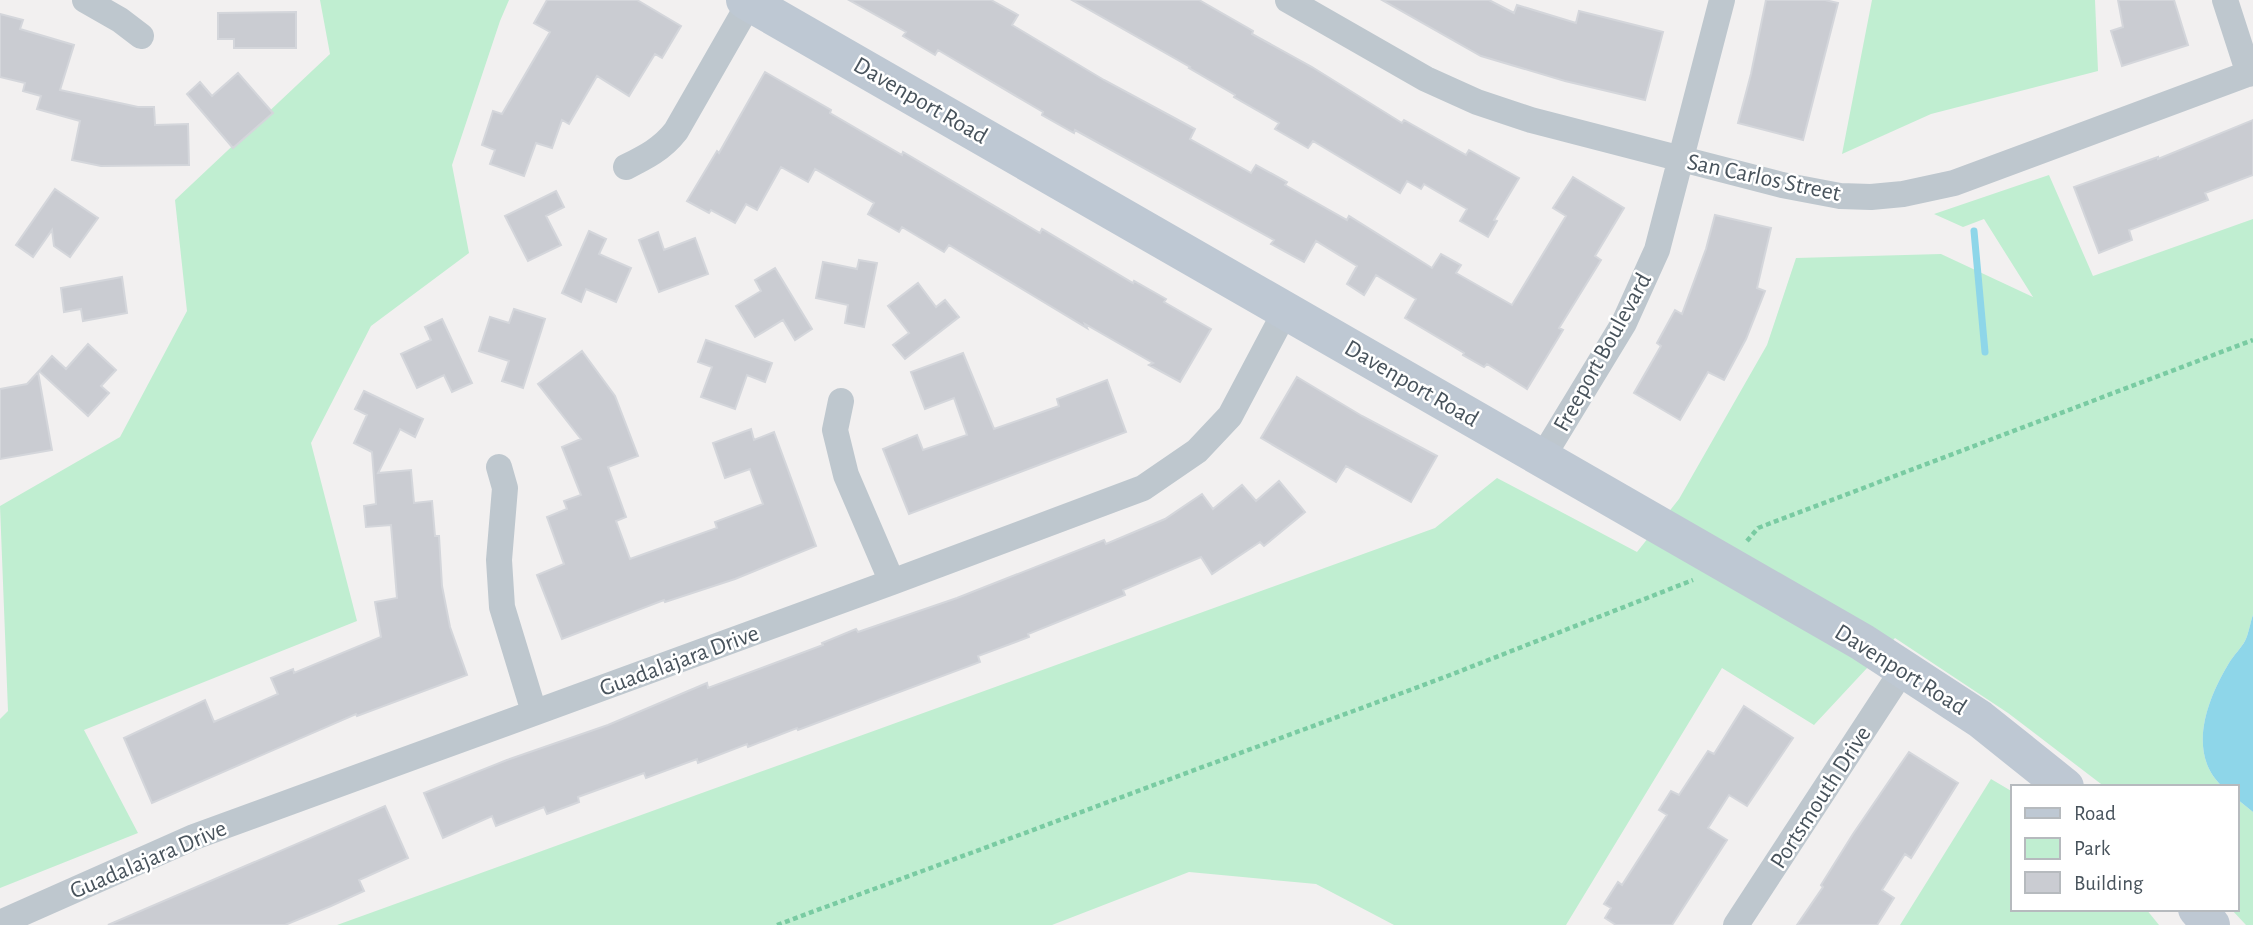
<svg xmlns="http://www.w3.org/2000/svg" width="2253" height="925" font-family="'Alegreya Sans',sans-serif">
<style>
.green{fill:#c0eed1}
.water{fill:#8ed6e9}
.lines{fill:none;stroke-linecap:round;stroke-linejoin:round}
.stream{stroke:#8ed6e9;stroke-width:7}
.building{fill:#caccd2;stroke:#d4d6db;stroke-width:2}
.path{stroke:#79cba2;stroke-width:4.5;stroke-dasharray:5 3.5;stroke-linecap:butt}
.street{stroke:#bec7ce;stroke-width:26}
.secondary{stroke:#bec8d3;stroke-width:38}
.labels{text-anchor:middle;stroke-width:5;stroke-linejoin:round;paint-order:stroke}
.street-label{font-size:24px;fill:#48535c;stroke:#fff}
</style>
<rect width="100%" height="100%" fill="#f2f0f0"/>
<path class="green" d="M320,0H509L500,21L452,165L469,253L371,326L311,443L357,621L84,730L138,833L0,888V719L8,711L0,506L120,437L187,311L175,200L330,54Z
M1872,0H2095L2098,71L1931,114L1842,154Z
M2049,175L2093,276L2253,219V615C2250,623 2249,633 2245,641C2241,648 2234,655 2229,663C2207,699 2186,754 2223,787H2105L2008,713L1895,638L1814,725L1722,668L1566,925H1394L1316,884L1189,872L1052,925H337L1435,528L1497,478L1637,552L1679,499L1767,345L1796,258L1941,254L2033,297L1984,219L1963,227L1934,214Z
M1991,779L2013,792V909H2146L2159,925H1900Z
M2237,799L2253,812V925H2246L2231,909H2237Z"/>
<path class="water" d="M2253,615V812L2237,799V787H2223C2186,754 2207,699 2229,663C2234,655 2241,648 2245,641C2249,633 2250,623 2253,615Z"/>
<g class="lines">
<path class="stream" d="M1974,231L1985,352"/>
</g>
<path class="building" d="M547,0H637L681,26L662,58L655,54L629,96L597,76L569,124L562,120L552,148L536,143L524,176L490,164L495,150L482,145L493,111L502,114L550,32L534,23Z
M849,0H991L1018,15L1012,25L1104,80L1195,129L1190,139L1251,173L1256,165L1287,182L1285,185L1347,220L1349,216L1432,268L1441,254L1461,265L1456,273L1512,305L1566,216L1553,208L1573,177L1624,208L1595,256L1601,260L1559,328L1563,330L1527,389L1487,364L1484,367L1463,355L1464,353L1405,318L1416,299L1376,275L1364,295L1347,284L1357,266L1316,241L1304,262L1271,244L1274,240L1075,130L1074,133L1042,115L1043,112L938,50L935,55L903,36L906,32Z
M1072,0H1199L1253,31L1252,34L1312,67L1402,123L1404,120L1466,155L1469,150L1519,178L1494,220L1497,221L1488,237L1460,221L1467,209L1424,184L1421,189L1407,181L1400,193L1313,141L1308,148L1275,129L1279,123L1234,97L1235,95L1189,68L1190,67Z
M1382,0H1489L1514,13L1517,5L1576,23L1579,11L1663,32L1645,100L1565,81L1481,56Z
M1766,0H1825L1838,3L1803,140L1738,123L1751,74Z
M2118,0H2174L2188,45L2122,66L2111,31L2123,27Z
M296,12V48H234V39H218V13Z
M0,14L23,20L20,29L74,45L60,90L138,107H154L155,125L188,124L189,165L101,166L72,160L80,121L37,109L41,96L23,91L25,83L0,77Z
M765,72L831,110L830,113L902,155L903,152L1040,233L1042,229L1133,283L1134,281L1166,299L1164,302L1211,329L1180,382L1149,365L1153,363L1085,324L1087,328L949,245L944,252L902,227L899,232L868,214L874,203L815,169L808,182L781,167L757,210L746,204L735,223L711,210L709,213L687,201L717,151L719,153Z
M238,73L273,113L233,148L187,94L200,82L212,96Z
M2253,120V175L2205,193L2208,200L2129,230L2132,240L2099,253L2074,187L2158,157V159Z
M55,189L98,218L70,257L54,246L52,230L33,257L16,245Z
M556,191L564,207L546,216L561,245L528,261L505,216Z
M1715,215L1771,228L1757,288L1765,291L1746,339L1724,380L1708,372L1680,420L1634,393L1661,346L1657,343L1675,310L1682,314L1706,249Z
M589,231L606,239L599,254L631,268L616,302L586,289L581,302L562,293Z
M658,232L664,250L695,238L708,274L659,292L639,240Z
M859,260L877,263L864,327L845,323L848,305L816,298L823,262L857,269Z
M775,268L812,329L795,340L783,320L755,337L736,306L761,291L755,280Z
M122,277L127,313L83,321L81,309L64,312L61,288Z
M918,283L936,307L945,300L959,317L905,359L893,345L909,333L888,306Z
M514,309L545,319L523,388L502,381L509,361L479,351L490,317L509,323Z
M442,319L472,383L452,392L444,375L417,388L401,354L431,340L425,327Z
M706,340L772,363L765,382L747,375L735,409L701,397L712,367L698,362Z
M88,344L116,370L101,386L109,393L88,416L39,371L52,356L66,369Z
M582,351L615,396L638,456L608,467L626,517L616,521L630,559L717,528L715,522L763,504L750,469L725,478L713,443L751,429L754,440L774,432L816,546L735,579L665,602L664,600L562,639L537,575L564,564L547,517L567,509L564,501L581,495L562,447L581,439L538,384Z
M963,353L994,429L1059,406L1057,399L1107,380L1126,432L909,514L883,449L917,435L923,450L967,435L954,398L925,409L911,372Z
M38,372L52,450L0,459V389L27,384Z
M1297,377L1362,416L1437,456L1411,502L1346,466L1336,482L1261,438Z
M364,391L423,419L415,437L400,429L378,473L411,470L414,503L432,501L435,536H439L442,586L450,627L467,675L357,716L356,714L152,803L124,738L205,700L214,722L278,694L271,678L293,669L294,673L381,637L375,602L397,598L391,525L366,527L364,506L376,504L372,452L354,443L367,415L355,409Z
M1279,481L1305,512L1264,546L1260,542L1212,574L1201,557L1123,590L1125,595L1028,634L1029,637L978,656L980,662L798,730L797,728L748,747L747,744L698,763L697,759L646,778L644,773L578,797L579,802L547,814L544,807L496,826L492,816L443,838L424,793L507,760L608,725L707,683L708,688L823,645L822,643L856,629L858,632L957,598L1104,540L1106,544L1165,519L1202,494L1213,509L1242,485L1256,501Z
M1744,706L1793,738L1747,806L1729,795L1708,828L1727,840L1672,925H1616L1605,918L1611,908L1604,904L1618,882L1622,885L1667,815L1659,810L1671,791L1679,795L1708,751L1714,754Z
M1909,752L1958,783L1911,858L1905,854L1882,890L1894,898L1877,925H1797L1823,887L1821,885L1853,834Z
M385,806L408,858L359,880L364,891L331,906L285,925H108Z"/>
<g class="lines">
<path class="path" d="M1747,541L1758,528L2253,340
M777,925L1445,677L1693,580"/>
<path class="street" d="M85,0L120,20L141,36
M1288,0L1426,79L1477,102L1531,120L1782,185L1840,196L1871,197L1903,194L1954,183L2253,72
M2225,0L2249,74
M626,167C646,157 662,149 676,131L751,0
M841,401L835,430L846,475L892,582
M1542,458L1624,323L1657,250L1722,0
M499,467L505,488L499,560L502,607L534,712
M0,923L194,837L892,582L1143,488L1197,451L1230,416L1286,310
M1736,925L1904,668"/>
<path class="secondary" d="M745,0L1862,642L1980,719L2065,787
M2197,909L2211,925"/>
</g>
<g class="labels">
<g class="street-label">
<text transform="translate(921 100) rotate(30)" y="8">Davenport Road</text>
<text transform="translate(1764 177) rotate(12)" y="8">San Carlos Street</text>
<text transform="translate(1602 352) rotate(-61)" y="8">Freeport Boulevard</text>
<text transform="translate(1412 383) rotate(30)" y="8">Davenport Road</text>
<text transform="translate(679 660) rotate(-20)" y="8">Guadalajara Drive</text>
<text transform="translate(1901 669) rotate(32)" y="8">Davenport Road</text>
<text transform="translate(1820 797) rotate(-57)" y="8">Portsmouth Drive</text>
<text transform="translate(148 859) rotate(-23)" y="8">Guadalajara Drive</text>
</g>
</g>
<rect x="2011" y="785" width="228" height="126" fill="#ffffff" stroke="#b6babe" stroke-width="2"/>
<rect x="2025" y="808" width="35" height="10" fill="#bec8d3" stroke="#b6babe" stroke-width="2"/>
<text x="2074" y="820" font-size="21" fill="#48535c">Road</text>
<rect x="2025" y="838" width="35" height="21" fill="#c0eed1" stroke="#b6babe" stroke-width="2"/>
<text x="2074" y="855" font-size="21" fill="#48535c">Park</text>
<rect x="2025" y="872" width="35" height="21" fill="#caccd2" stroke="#b6babe" stroke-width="2"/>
<text x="2074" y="890" font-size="21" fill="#48535c">Building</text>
</svg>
